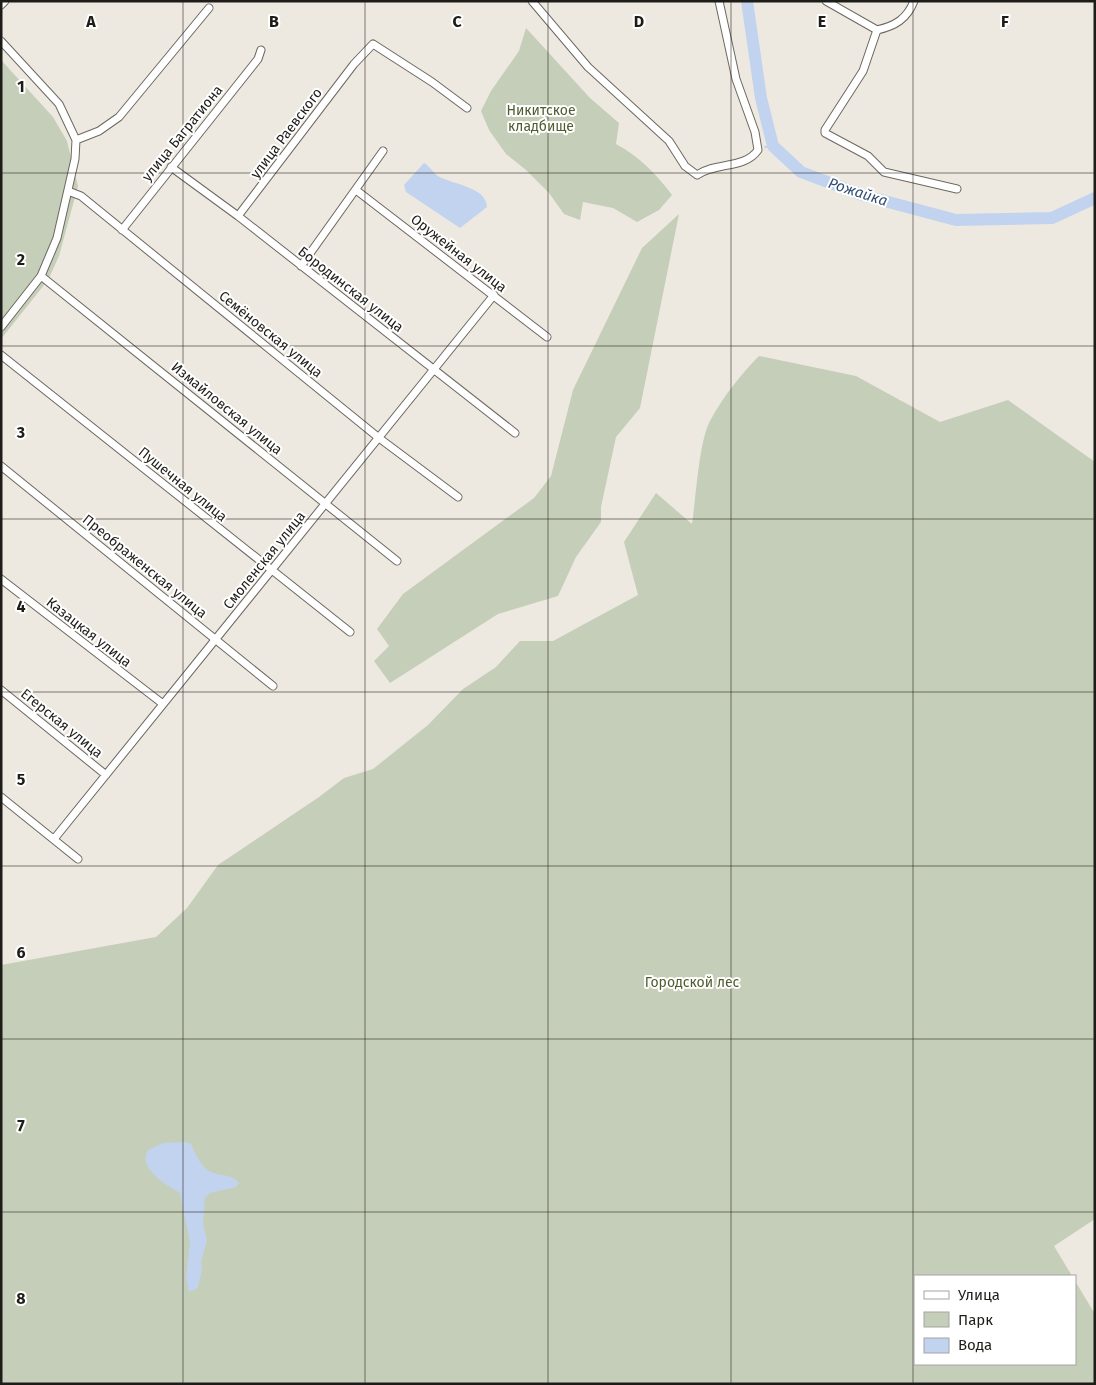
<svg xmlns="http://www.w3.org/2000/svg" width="1096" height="1385" font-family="'Fira Sans',sans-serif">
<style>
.green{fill:#c5ceb8}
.water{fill:#c1d3ee}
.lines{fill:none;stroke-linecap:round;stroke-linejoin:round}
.stream{stroke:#c1d3ee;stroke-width:2}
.river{stroke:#c1d3ee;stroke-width:12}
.minor-casing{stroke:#6d6860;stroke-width:9}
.minor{stroke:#fff;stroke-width:7}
.grid{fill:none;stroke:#1e1c18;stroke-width:1;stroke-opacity:0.55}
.labels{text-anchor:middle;stroke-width:4;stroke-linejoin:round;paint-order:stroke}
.park-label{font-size:14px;fill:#4e5d2f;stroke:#fff}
.street-label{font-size:14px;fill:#1e1c18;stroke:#fff}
.water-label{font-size:15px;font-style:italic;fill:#324d73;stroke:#fff}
.grid-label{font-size:16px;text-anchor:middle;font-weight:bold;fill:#1e1c18;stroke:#fff;stroke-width:4;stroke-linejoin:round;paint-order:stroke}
</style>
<rect width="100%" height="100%" fill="#eee9e0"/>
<path class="green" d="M526,28L590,98L619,123L616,144C640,157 656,174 672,195L659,210L637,222L613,208L583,202L580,220L564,214L549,193L526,170L506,154L489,130L481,111L491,91L519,51Z
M1,60L53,117L67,141L78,186L59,256L48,280L1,339Z
M679,214L640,408L616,437L601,507V522L576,557L558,596L498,614L390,683L374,661L389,646L377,629L403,594L534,498L551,476L573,390L642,248Z
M759,356L856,376L940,422L1008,400L1095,462V1219L1054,1246L1072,1276H915V1364H1075V1281L1095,1314V1384H1V965L156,937L187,908L218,865L319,797L344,778L373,769L428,725L463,689L496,667L520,641H553L638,595L624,542L656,493L692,524C696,498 699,441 710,421C722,398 741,374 759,356Z"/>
<path class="water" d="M424,163C430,166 433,173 438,176C451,184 487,187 487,207L460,228L406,192L404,185Z
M185,1142L191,1144C195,1153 200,1165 209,1171C218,1176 233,1174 239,1183L236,1187L210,1193L205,1198L203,1223L207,1241L201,1262L202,1270L198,1288L189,1292L186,1277L190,1243L180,1193C167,1186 137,1168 148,1150L163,1143Z"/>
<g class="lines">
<path class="stream" d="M765,147L773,146"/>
<path class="river" d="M747,1L761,98L773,146L801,172L862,195L956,220L1052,218L1095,198"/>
<defs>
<path id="minor" d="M532,1L588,67L669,141L685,166L697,175C716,162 745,169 758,150L755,132L736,79L719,1
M826,1L877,30C895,26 907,19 914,1
M1,5L5,1
M877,30L863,71L825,130V133L868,156L884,172L957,189
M1,41L59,104L76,140L75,159L57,238L41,276L1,327
M76,140L99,131L119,117L209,8
M171,167L238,216L515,433
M356,190L547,337
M68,191L81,196L379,438L458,497
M238,216L354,64L373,44L432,82L467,108
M122,230L258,59L261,50
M301,266L383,151
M41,276L397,561
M1,355L350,632
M1,466L273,686
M1,579L163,704
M1,690L106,775
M1,797L78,859
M54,839L494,295"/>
</defs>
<use href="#minor" class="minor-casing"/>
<use href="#minor" class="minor"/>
</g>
<path class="grid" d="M183,1V1384M365,1V1384M548,1V1384M731,1V1384M913,1V1384M1,173H1095M1,346H1095M1,519H1095M1,692H1095M1,866H1095M1,1039H1095M1,1212H1095"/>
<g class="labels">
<g class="park-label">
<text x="541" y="115">Никитское<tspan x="541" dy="16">кладбище</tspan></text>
<text x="692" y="987">Городской лес</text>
</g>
<g class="street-label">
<text transform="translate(182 133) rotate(-51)" y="5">улица Багратиона</text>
<text transform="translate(286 133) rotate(-53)" y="5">улица Раевского</text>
<text transform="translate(459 253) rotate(38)" y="5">Оружейная улица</text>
<text transform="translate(351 289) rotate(38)" y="5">Бородинская улица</text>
<text transform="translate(271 334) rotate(39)" y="5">Семёновская улица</text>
<text transform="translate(227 408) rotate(39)" y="5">Измайловская улица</text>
<text transform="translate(183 484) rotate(39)" y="5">Пушечная улица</text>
<text transform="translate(264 560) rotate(-51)" y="5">Смоленская улица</text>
<text transform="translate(145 566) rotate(39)" y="5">Преображенская улица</text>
<text transform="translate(89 632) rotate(38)" y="5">Казацкая улица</text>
<text transform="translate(62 723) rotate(39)" y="5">Егерская улица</text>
</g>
<g class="water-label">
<text transform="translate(858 192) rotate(18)" y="5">Рожайка</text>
</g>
</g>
<g class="grid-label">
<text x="91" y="27">A</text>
<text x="274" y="27">B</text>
<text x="457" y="27">C</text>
<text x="639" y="27">D</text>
<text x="822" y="27">E</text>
<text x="1005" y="27">F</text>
<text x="21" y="92">1</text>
<text x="21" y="265">2</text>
<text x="21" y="438">3</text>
<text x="21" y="612">4</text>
<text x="21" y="785">5</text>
<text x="21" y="958">6</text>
<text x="21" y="1131">7</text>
<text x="21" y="1304">8</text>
</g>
<rect width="1096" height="1385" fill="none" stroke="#1e1c18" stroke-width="5"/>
<rect x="914" y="1275" width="162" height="90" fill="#ffffff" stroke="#a5a4a3"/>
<rect x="924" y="1291" width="25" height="8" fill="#ffffff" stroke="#a5a4a3"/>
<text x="958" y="1300" font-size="15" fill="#1e1c18">Улица</text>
<rect x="924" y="1312" width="25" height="15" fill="#c5ceb8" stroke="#a5a4a3"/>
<text x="958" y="1325" font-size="15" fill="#1e1c18">Парк</text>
<rect x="924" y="1338" width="25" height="15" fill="#c1d3ee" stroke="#a5a4a3"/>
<text x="958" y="1350" font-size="15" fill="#1e1c18">Вода</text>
</svg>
